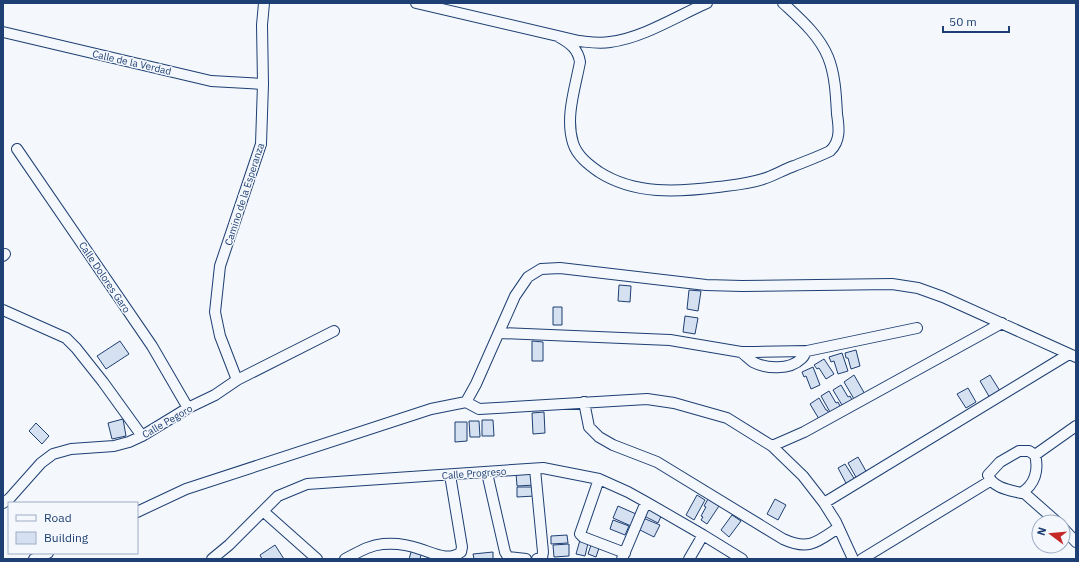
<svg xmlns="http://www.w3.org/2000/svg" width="1079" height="562" font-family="'IBM Plex Sans',sans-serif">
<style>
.building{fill:#d5e0f0;stroke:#1d3f73}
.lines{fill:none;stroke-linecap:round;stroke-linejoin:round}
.minor-casing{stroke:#1d3f73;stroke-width:12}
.minor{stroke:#f4f7fb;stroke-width:10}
.labels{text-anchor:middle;stroke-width:3;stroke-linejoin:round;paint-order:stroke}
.street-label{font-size:10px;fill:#1d3f73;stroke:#f4f7fb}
</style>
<rect width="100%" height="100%" fill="#f4f7fb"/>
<path class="building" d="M619,285L631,286L630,302L618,301Z
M689,290L701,291L698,311L687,309Z
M553,307H562V325H553Z
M685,316L698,318L695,334L683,332Z
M120,341L129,354L106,369L97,356Z
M532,341L543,342V361H532Z
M856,350L860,366L851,369L848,358H846L845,353Z
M842,353L848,371L838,374L834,361L831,362L829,357Z
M824,359L834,374L826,379L819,368L817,369L814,365Z
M813,367L820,385L811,389L806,376L804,377L802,372Z
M854,375L866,396L859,400L857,397L854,399L844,382Z
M990,375L1000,391L990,398L980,381Z
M841,385L848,397L850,396L852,400L842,405L833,390Z
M968,388L976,402L966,408L957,394Z
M829,391L836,403L838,402L840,406L830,412L821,396Z
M819,398L826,410H827L829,413L819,419L810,404Z
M544,412L545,433L533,434L532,413Z
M123,419L126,436L112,439L108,423Z
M482,420H493L494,436H482Z
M469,421H479L480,437H470Z
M455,422H467V441L455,442Z
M36,423L49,436L42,444L29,431Z
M858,457L867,473L857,479L848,463Z
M845,464L855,480L847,485L838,468Z
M535,472V485L517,486L516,473Z
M517,487H535V496L517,497Z
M697,495L705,500L694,520L686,515Z
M708,499L719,506L707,524L701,520L703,517L701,516L706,507L704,506Z
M775,499L786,505L778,520L767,514Z
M618,506L636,514L631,526L613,518Z
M649,506L663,512L658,523L644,516Z
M732,515L741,521L729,537L721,530Z
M643,518L660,525L654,537L638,529Z
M613,520L629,526L625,535L610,529Z
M567,535L568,543L551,544V536Z
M580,540L588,543L585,556L576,554Z
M569,544V556L554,557L553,545Z
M275,545L284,559H262L260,555Z
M591,545L599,548L596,557L588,554Z
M412,549L422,551L420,559H409Z
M493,552V559H474L473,554Z"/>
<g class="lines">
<defs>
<path id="minor" d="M416,3L579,41C589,42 599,44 610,42C643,38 677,16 707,3
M3,32L211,81L263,84
M559,37C570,43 578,49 580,62C575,89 565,117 573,143C577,156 589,165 599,172C635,195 678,192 718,187C733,185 748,184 763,179C773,176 783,170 794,166C806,161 818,157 830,151C841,141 839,127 837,114C836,95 835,74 828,57C819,35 800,19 783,3
M17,149L152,346L188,408
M3,256L5,254
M3,310L66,338L76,348L103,382L142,436
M499,333L670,340L741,352H755L807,351L917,328
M741,352C745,355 749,359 753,362C766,369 790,370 801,359C804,357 805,354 806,351
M237,380L220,336L215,312L220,266L261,144L263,84L262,25L264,3
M466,402L476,384L515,296L528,277L541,269L560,268L706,285L742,286L892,284L918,288L943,297L1076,357
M584,402L589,427L599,437L613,445L657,462L783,539C809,551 817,542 838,528
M772,446L804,432L1002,323
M1019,451H1029L1035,455C1039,470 1035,485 1021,493C1009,490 993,488 988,475L1000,462Z
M1035,455L1076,426
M535,469L543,552L542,558L537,559
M487,473L505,552L508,557L526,559
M599,479L580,534L583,537L625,553
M1023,492L1057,522
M3,503L9,499L41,463L53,454L71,449L114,446L129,442L142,436L188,408L215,395L237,380L334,331
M824,503L1069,354
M263,511L317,559
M137,512L186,489L431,409L466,402L479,409L647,399L674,403L727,418L772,446L803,476L824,503L836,522L853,559
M1063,528L1076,542
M34,559L48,553
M212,559L229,545L278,496L307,484L543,468L599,479L628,492L646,502L703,535L742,559
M345,559C357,553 369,545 383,544C394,543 409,545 420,549C433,553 449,562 461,552L462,547L450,475
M622,559L646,502
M689,559L703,535
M862,559L990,481"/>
</defs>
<use href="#minor" class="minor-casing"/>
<use href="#minor" class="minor"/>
</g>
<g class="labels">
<g class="street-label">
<text transform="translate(132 62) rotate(13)" y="4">Calle de la Verdad</text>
<text transform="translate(244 194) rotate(-72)" y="4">Camino de la Esperanza</text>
<text transform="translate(105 277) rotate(56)" y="4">Calle Dolores Garo</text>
<text transform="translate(167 421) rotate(-30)" y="4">Calle Pegoro</text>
<text transform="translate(474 473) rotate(-4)" y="4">Calle Progreso</text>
</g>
</g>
<rect width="1079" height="562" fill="none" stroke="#1d3f73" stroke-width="8"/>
<rect x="8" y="502" width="130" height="52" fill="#f4f7fb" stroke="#9eadc5"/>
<rect x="16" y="515" width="20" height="6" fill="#f4f7fb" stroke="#9eadc5"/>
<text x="44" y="522" font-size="12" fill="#1d3f73">Road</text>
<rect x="16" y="532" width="20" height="12" fill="#d5e0f0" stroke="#9eadc5"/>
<text x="44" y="542" font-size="12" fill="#1d3f73">Building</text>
<g transform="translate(1051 534) rotate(286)"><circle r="19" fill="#f4f7fb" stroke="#9eadc5"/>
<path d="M0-3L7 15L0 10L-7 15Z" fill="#c62828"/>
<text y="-6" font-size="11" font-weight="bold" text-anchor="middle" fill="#1d3f73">N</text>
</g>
<path d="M943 26v6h66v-6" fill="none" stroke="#1d3f73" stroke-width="2"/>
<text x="949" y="26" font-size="12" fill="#1d3f73" stroke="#f4f7fb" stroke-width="3" paint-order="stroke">50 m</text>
</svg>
